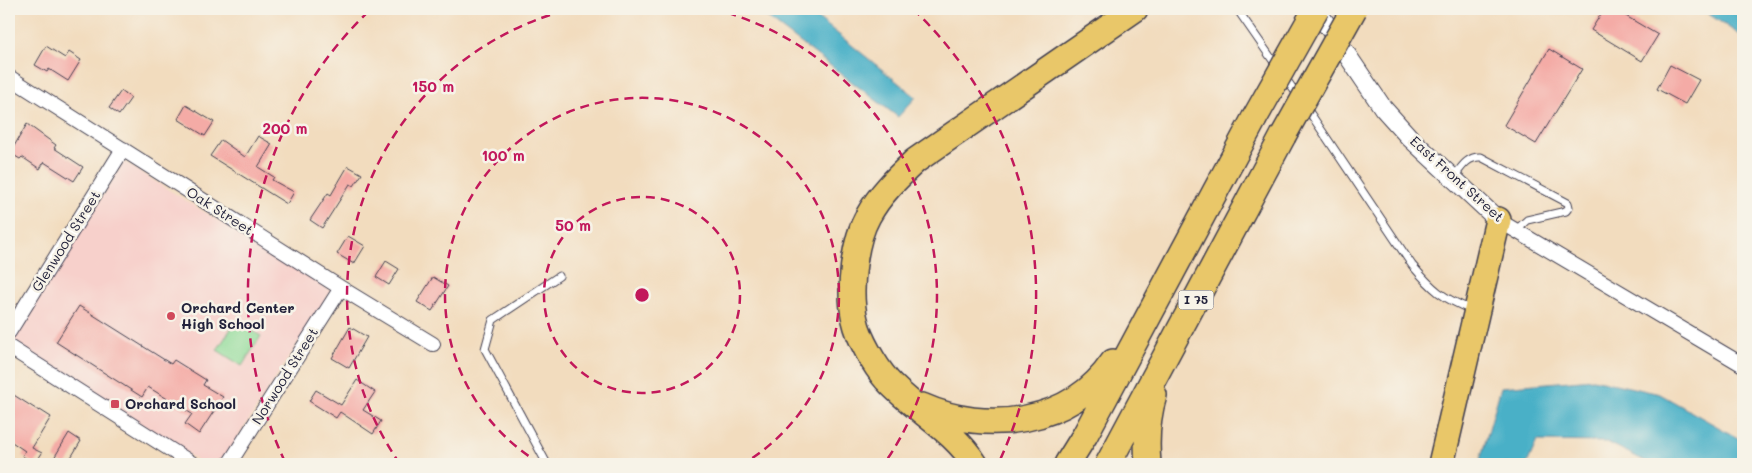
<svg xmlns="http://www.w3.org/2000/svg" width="1752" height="473" font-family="Mali,sans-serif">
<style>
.built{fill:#f7d0cb}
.green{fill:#8fdb99;stroke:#587e6a}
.water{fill:#48b0c7;stroke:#356981}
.building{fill:#f4aba6}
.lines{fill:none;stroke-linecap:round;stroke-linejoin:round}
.service-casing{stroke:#413e4f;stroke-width:9}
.minor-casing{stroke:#413e4f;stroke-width:16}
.tertiary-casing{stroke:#413e4f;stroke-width:20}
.motorway-casing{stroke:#413e4f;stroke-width:28}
.service{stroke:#fff;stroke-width:7}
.minor{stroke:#fff;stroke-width:14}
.tertiary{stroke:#fff;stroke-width:18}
.motorway{stroke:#e9c769;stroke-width:25}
.motorway-bridge-casing{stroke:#413e4f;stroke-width:28;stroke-linecap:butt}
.motorway-bridge{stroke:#e9c769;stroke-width:25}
.ring{fill:none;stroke:#c2185b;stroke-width:2.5;stroke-dasharray:9 6}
.poi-dot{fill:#d1495b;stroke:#f7f3e8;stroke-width:2}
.labels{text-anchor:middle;stroke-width:5;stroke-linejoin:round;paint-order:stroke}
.shield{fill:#f7f3e8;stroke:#62616f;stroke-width:1}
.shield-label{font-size:12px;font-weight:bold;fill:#22223b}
.street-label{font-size:14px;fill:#22223b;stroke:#f7f3e8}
.poi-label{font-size:14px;font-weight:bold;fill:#22223b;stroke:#f7f3e8;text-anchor:start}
.centre{fill:#c2185b;stroke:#f7f3e8;stroke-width:2.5}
.ring-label{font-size:15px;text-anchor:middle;font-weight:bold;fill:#c2185b;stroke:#f7f3e8;stroke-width:5;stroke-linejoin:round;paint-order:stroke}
</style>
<rect width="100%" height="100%" fill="#f7f3e8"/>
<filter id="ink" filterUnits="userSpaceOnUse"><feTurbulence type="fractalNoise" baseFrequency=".02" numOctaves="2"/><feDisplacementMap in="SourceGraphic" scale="10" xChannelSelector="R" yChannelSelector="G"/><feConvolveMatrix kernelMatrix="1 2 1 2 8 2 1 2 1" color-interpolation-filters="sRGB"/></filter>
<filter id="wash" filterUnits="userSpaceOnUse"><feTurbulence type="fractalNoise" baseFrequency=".0096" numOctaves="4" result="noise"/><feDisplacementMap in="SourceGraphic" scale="20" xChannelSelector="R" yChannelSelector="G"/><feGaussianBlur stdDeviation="1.12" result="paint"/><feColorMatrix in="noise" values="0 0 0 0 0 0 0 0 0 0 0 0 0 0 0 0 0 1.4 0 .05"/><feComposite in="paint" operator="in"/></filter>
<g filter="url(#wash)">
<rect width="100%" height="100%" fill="#f2dcbe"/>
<path class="built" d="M124,162L331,291L221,464H203L12,341Z"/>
<path class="green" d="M236,321L261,336L242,366L217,350Z"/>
<path class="water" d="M756,9H807L916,97L898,117Z
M1701,9H1743V37Z
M1593,379L1660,394L1743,441V464H1651L1607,442L1537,441L1527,464H1479L1501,387Z"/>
<g id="blocks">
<path class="building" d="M1604,9H1614L1658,35L1642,61L1591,30Z
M46,46L65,58L69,52L81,60L68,81L49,69L47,72L35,65Z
M1549,49L1582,69L1536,144L1504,125Z
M1670,65L1699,80L1685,104L1657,89Z
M121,91L131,98L119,115L109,108Z
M186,105L214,122L205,136L178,119Z
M27,124L56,145L54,148L83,167L74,181L44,162L40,169L22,157L20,159L10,153Z
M258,136L272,144L258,167L274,177L272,180L294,192L287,204L210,156L221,140L245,157Z
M348,166L362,174L354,186L350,184L322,228L310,220L328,193L331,195Z
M348,236L365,246L354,264L337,254Z
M386,261L399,269L389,285L376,277Z
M433,277L448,286L432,311L417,302Z
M79,306L171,364L174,360L206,380L203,385L223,397L199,434L185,424L192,414L148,387L142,397L56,342Z
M350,327L367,337L349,368L332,358Z
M357,380L375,392L363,410L381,421L373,434L340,412L336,418L309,401L316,390L341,405Z
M9,392L39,411L40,410L51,417L32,448L42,453L35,464L22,456L25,451L9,440Z
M69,433L81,441L67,464H64L54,458Z"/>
</g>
</g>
<g filter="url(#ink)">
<use href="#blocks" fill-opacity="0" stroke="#413e4f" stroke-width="1"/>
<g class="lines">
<defs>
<path id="service" d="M1237,9L1278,68
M1284,76L1298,96
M1306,107L1412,265C1433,290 1442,298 1472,310
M1453,178C1461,168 1467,156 1481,157L1568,203L1569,207L1566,211L1527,220L1516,230
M547,464L485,349L493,320L559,276"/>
<path id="minor" d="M9,77L341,288L433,344
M1498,220L1743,365
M9,332L123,149
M9,347L193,464
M229,464L341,288"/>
<path id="tertiary" d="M1316,9L1383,108L1410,138L1498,220"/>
<path id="motorway" d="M922,406C987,435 1071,424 1113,362
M975,464C953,429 914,410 887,380C875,366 859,339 855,320C848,291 854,241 868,216C880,194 897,178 915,161L1135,9
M1067,464L1085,435L1254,119
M1108,464L1283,136
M1148,464C1146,441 1147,418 1154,395
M1441,464L1498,220"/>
</defs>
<use href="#service" class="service-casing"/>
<use href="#minor" class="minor-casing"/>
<use href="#tertiary" class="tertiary-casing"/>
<use href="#motorway" class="motorway-casing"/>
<use href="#service" class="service"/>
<use href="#minor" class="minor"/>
<use href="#tertiary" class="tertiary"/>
<use href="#motorway" class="motorway"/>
<defs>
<path id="motorway-bridge" d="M1254,119L1316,9
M1283,136L1354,9"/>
</defs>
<use href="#motorway-bridge" class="motorway-bridge-casing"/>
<use href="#motorway-bridge" class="motorway-bridge"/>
</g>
</g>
<g class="ring">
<circle cx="642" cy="295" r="98"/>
<path d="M541 464A197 197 0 1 1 743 464"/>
<path d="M400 464A295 295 0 0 1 571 9M713 9A295 295 0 0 1 884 464"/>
<path d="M285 462A394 394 0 0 1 371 9M913 9A394 394 0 0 1 999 462"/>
</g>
<g class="poi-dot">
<circle cx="171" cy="316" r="5"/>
<rect x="110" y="399" width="10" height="10" rx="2.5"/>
</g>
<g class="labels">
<rect class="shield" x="1178.5" y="290.5" width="35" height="19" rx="4"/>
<g class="shield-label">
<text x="1196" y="304">I 75</text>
</g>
<g class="street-label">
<text transform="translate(1457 179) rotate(42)" y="5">East Front Street</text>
<text transform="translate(220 211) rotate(33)" y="5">Oak Street</text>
<text transform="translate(66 241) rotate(-58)" y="5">Glenwood Street</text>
<text transform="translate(285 376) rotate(-58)" y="5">Norwood Street</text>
</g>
<g class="poi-label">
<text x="181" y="313">Orchard Center<tspan x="181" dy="16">High School</tspan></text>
<text x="125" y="409">Orchard School</text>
</g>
</g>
<circle cx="642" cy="295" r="8" class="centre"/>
<g class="ring-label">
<text x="433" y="92">150 m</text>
<text x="285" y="134">200 m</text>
<text x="503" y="161">100 m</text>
<text x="573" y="231">50 m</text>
</g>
<rect width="1752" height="473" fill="none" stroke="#f7f3e8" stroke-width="30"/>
</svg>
